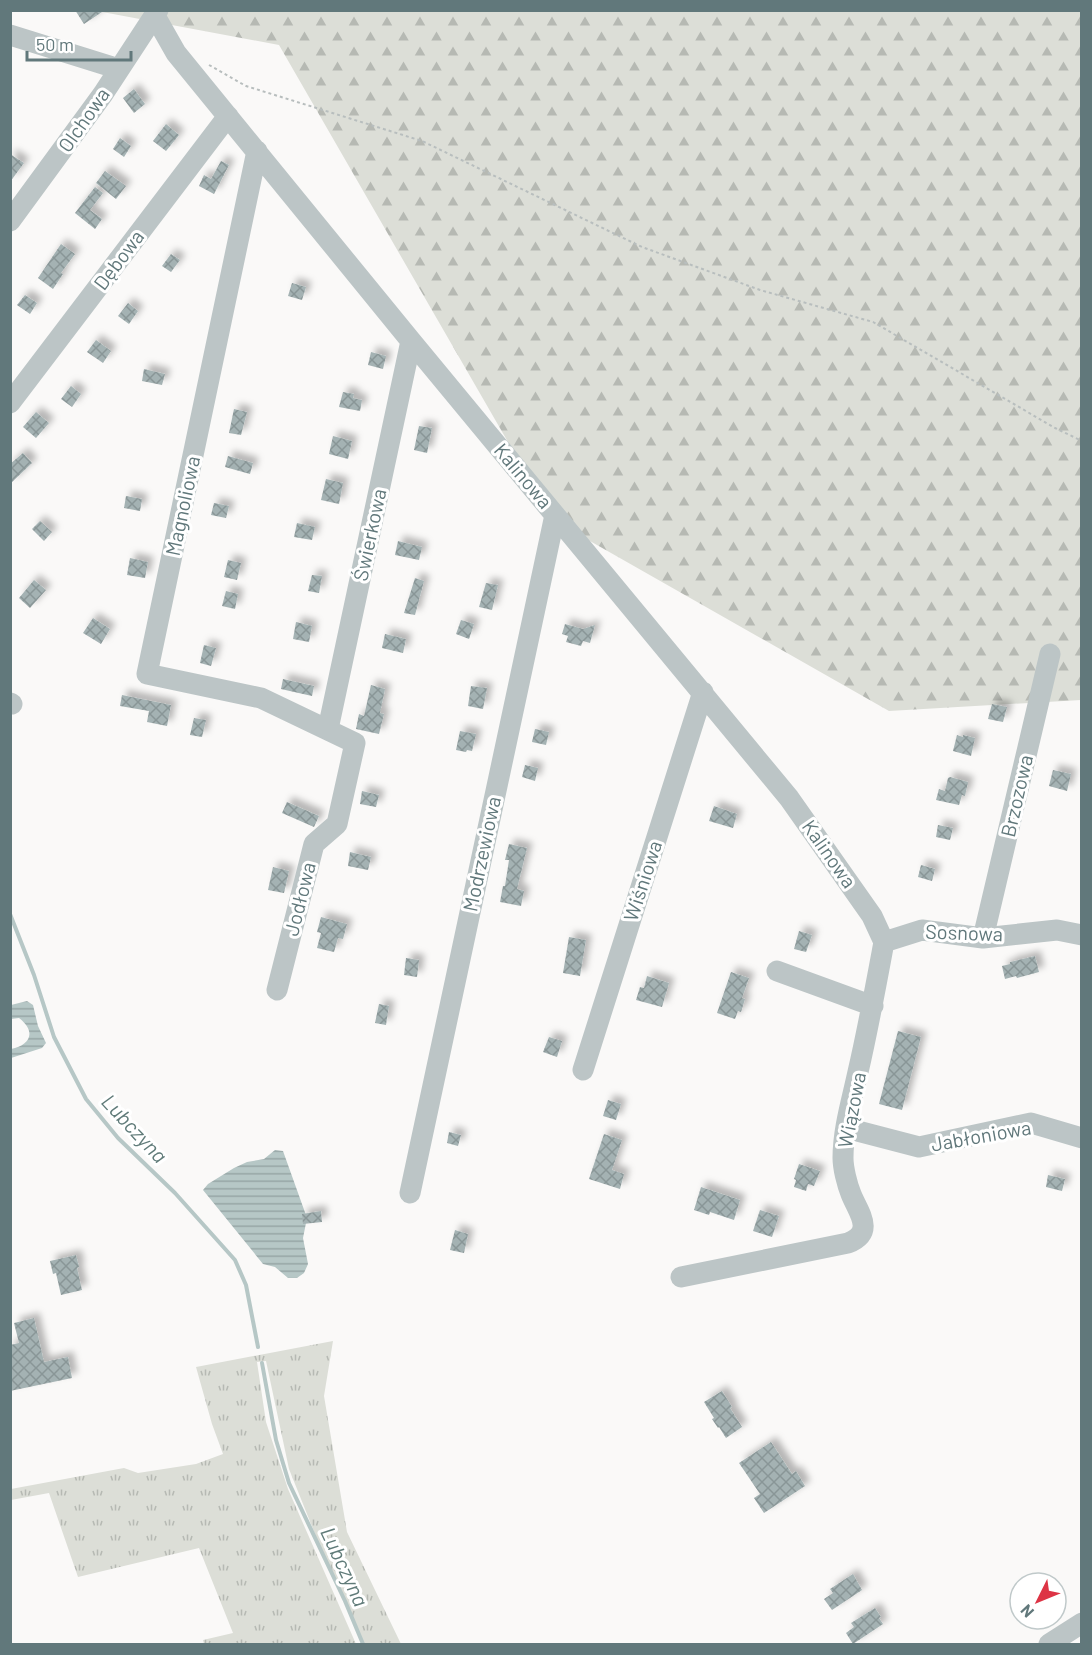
<svg xmlns="http://www.w3.org/2000/svg" width="1092" height="1655" font-family="Barlow,sans-serif">
<style>
.grass{fill:url(#grass-tufts)}
.forest{fill:url(#forest-firs)}
.water{fill:url(#water-rules)}
.lines{fill:none;stroke-linecap:round;stroke-linejoin:round}
.stream{stroke:#b6c7c6;stroke-width:4}
.building{fill:url(#building-cross-hatch);filter:url(#shadow)}
.path{stroke:#b8bebe;stroke-width:2;stroke-dasharray:3 3;stroke-linecap:butt}
.minor{stroke:#bcc5c6;stroke-width:21}
.labels{text-anchor:middle;stroke-width:6;stroke-linejoin:round;paint-order:stroke}
.street-label{font-size:20px;fill:#61787b;stroke:#fff}
.water-label{font-size:21px;font-style:italic;fill:#607b79;stroke:#fff}
</style>
<defs>
<pattern id="grass-tufts" width="24" height="20" patternUnits="userSpaceOnUse" patternTransform="scale(1.5)"><rect width="24" height="20" fill="#dcded7"/><path d="M3 7l-1-3M5 7V3M7 7l1-3M15 17l-1-3M17 17v-4M19 17l1-3" fill="none" stroke="#b6b9b3"/></pattern>
<pattern id="forest-firs" width="22" height="20" patternUnits="userSpaceOnUse" patternTransform="scale(1.5)"><rect width="22" height="20" fill="#dcded7"/><path d="M5 1l3.5 6h-7zM16 11l3.5 6h-7z" fill="#b6b9b3"/></pattern>
<pattern id="water-rules" width="6" height="5" patternUnits="userSpaceOnUse" patternTransform="scale(1.5)"><rect width="6" height="5" fill="#b6c7c6"/><path d="M0 2.5h6" fill="none" stroke="#97a6a6"/></pattern>
<pattern id="building-cross-hatch" width="8" height="8" patternUnits="userSpaceOnUse" patternTransform="scale(1.5)"><rect width="8" height="8" fill="#a4b2b3"/><path d="M0 0l8 8M0 8l8-8" fill="none" stroke="#899697"/></pattern>
<filter id="shadow"><feDropShadow dx="5.5" dy="-5.5" stdDeviation="3" flood-color="#0004"/></filter>
</defs>
<rect width="100%" height="100%" fill="#faf9f8"/>
<path class="grass" d="M333,1341L324,1396L347,1532L401,1644H364L325,1559L289,1469L266,1361L257,1362L266,1422L288,1489L356,1644H204L203,1640L233,1633L199,1548L78,1577L49,1493L11,1500V1489L124,1468L138,1473L196,1464L223,1454L212,1424L196,1367Z"/>
<path class="forest" d="M97,11H1081V700L889,711L553,520L279,45Z"/>
<path class="water" d="M27,1001L33,1005L38,1026L46,1043L42,1048L11,1058V1049C30,1045 37,1032 19,1018L11,1019V1005Z
M275,1150L283,1151L307,1218L303,1238L308,1264L304,1273L297,1278H288L275,1267L263,1264L203,1190L208,1184L234,1168L247,1162L264,1159Z"/>
<g class="lines">
<path class="stream" d="M10,914L34,975L54,1037L86,1099L118,1138L175,1193L235,1260L246,1285L258,1347
M262,1363L276,1440L289,1483L345,1601L363,1644"/>
</g>
<path class="building" d="M75,10H105L84,24Z
M134,89L145,104L134,113L123,98Z
M166,124L179,135L166,151L153,141Z
M120,138L131,146L124,157L113,149Z
M10,154L24,163L10,182Z
M221,161L229,165L214,194L199,186L204,175L211,179Z
M105,171L126,186L116,199L96,183Z
M95,187L103,193L90,210L102,219L95,229L75,213Z
M61,244L75,254L61,273L63,274L53,289L38,278Z
M171,254L180,260L171,272L162,266Z
M292,283L306,287L302,300L288,296Z
M25,295L37,303L30,314L17,305Z
M128,303L138,311L129,324L118,316Z
M96,340L111,351L103,363L87,352Z
M371,352L386,356L383,369L368,365Z
M144,369L165,374L162,385L142,381Z
M71,386L81,394L72,407L61,399Z
M343,392L354,394L353,398L362,400L360,411L339,407Z
M234,409L247,412L241,435L229,433Z
M36,412L49,423L36,438L23,427Z
M419,426L432,428L427,453L414,450Z
M333,436L352,441L348,459L329,454Z
M23,453L32,463L10,484V464Z
M228,456L253,463L250,474L225,467Z
M326,479L343,483L339,504L321,500Z
M126,496L142,499L140,511L124,508Z
M214,503L229,506L226,518L211,515Z
M40,521L52,532L44,541L32,529Z
M297,523L315,527L312,540L294,537Z
M398,541L422,547L419,560L395,555Z
M130,558L148,562L145,578L127,575Z
M228,560L241,563L237,580L224,577Z
M312,575L322,576L319,593L308,591Z
M415,578L424,581L415,615L404,613Z
M34,580L46,590L30,608L19,598Z
M486,583L498,585L492,610L479,607Z
M226,591L238,594L235,609L222,606Z
M93,618L110,629L101,644L83,633Z
M461,620L474,624L469,639L456,634Z
M296,622L312,626L309,642L293,639Z
M565,624L583,629L595,625L590,643L583,641L581,646L566,642L568,636L562,634Z
M385,634L406,639L403,653L382,648Z
M204,645L216,648L211,666L200,663Z
M283,679L314,686L312,696L281,689Z
M371,685L385,689L380,713L384,714L379,734L356,729L359,714L364,716Z
M471,686L487,688L483,709L468,706Z
M122,695L171,705L167,726L147,722L149,711L120,706Z
M992,704L1007,707L1003,722L988,719Z
M194,718L206,720L202,737L190,735Z
M535,729L549,732L546,745L532,742Z
M460,731L476,734L472,751L467,750L466,752L456,750Z
M957,735L963,737V735L975,738L971,756L953,751Z
M525,765L538,768L535,781L522,777Z
M1053,770L1071,774L1067,791L1049,786Z
M950,777L968,782L965,796L962,795L959,805L936,800L939,789L945,791L948,778Z
M362,791L379,795L376,807L360,804Z
M287,802L319,816L314,827L282,813Z
M714,806L737,814L733,828L709,821Z
M938,825L953,828L950,840L936,837Z
M509,844L527,848L517,889L524,891L521,906L500,902L503,886H505L509,860H505Z
M350,852L371,857L368,870L348,866Z
M921,865L935,869L932,881L918,877Z
M273,867L289,871L284,893L268,890Z
M321,917L347,924L343,939L338,938L334,952L317,948L321,933L317,932Z
M799,931L812,935L806,952L794,949Z
M569,937L586,940L580,976L563,973Z
M1035,956L1039,972L1017,978L1016,976L1005,979L1002,966L1010,964V962Z
M406,958L419,960L417,977L404,975Z
M731,972L749,978L742,998L745,999L741,1012L738,1011L735,1019L717,1013Z
M647,976L669,983L662,1007L636,1000L640,987L644,988Z
M379,1004L389,1006L386,1025L375,1023Z
M898,1031L921,1037L902,1110L879,1104Z
M549,1037L562,1041L557,1057L543,1052Z
M608,1100L621,1104L616,1120L603,1116Z
M449,1132L461,1135L458,1146L447,1143Z
M604,1134L622,1140L612,1170L624,1174L620,1189L589,1179Z
M799,1164L820,1171L814,1186L808,1184L806,1191L794,1187L796,1180L794,1179Z
M1048,1175L1065,1179L1062,1191L1046,1187Z
M701,1187L740,1200L734,1220L710,1212L709,1215L694,1210Z
M760,1210L779,1216L772,1237L753,1231Z
M321,1211L322,1222L303,1224L302,1214Z
M455,1230L468,1234L464,1253L450,1250Z
M76,1255L79,1267L77,1268L82,1290L61,1295L56,1273L53,1274L50,1261Z
M34,1318L44,1362L68,1357L72,1378L10,1391V1345L19,1343L14,1323Z
M722,1391L732,1407L730,1408L742,1427L726,1438L719,1427L718,1428L712,1419L714,1418L704,1402Z
M771,1442L792,1474L796,1471L805,1486L764,1513L754,1498L760,1494L739,1463Z
M853,1574L862,1590L832,1610L824,1599L833,1593L830,1589Z
M875,1608L881,1617L879,1618L883,1624L853,1644L846,1633L854,1627L851,1623Z"/>
<g class="lines">
<path class="path" d="M209,65L246,86L422,141L642,247L760,290L873,322L1055,428L1082,441"/>
<path class="minor" d="M155,16L176,53L411,341L789,798L872,916L884,942
M10,35L119,69
M257,151L147,674L261,698L355,743L337,824L314,844L277,990
M10,221L103,94L158,10
M10,403L228,116
M10,703L12,704
M328,729L411,341
M983,938L1050,654
M884,942L922,930L983,938L1057,930L1082,935
M777,971L873,1006
M583,1070L703,692
M846,1128L919,1147L1031,1123L1082,1138
M410,1193L555,515
M681,1277L848,1243C876,1232 858,1212 851,1194C847,1184 843,1168 843,1158C843,1129 852,1100 858,1072C868,1029 876,985 884,942
M1049,1644L1082,1623"/>
</g>
<g class="labels">
<g class="street-label">
<text transform="translate(84 120) rotate(-55)" y="7">Olchowa</text>
<text transform="translate(119 260) rotate(-53)" y="7">Dębowa</text>
<text transform="translate(523 476) rotate(50)" y="7">Kalinowa</text>
<text transform="translate(183 506) rotate(-78)" y="7">Magnoliowa</text>
<text transform="translate(370 535) rotate(-78)" y="7">Świerkowa</text>
<text transform="translate(1017 796) rotate(-77)" y="7">Brzozowa</text>
<text transform="translate(482 854) rotate(-78)" y="7">Modrzewiowa</text>
<text transform="translate(829 854) rotate(55)" y="7">Kalinowa</text>
<text transform="translate(643 881) rotate(-72)" y="7">Wiśniowa</text>
<text transform="translate(300 899) rotate(-76)" y="7">Jodłowa</text>
<text transform="translate(964 933) rotate(2)" y="7">Sosnowa</text>
<text transform="translate(852 1110) rotate(-79)" y="7">Wiązowa</text>
<text transform="translate(981 1136) rotate(-10)" y="7">Jabłoniowa</text>
</g>
<g class="water-label">
<text transform="translate(134 1129) rotate(47)" y="7">Lubczyna</text>
<text transform="translate(344 1567) rotate(65)" y="7">Lubczyna</text>
</g>
</g>
<rect width="1092" height="1655" fill="none" stroke="#61787b" stroke-width="24"/>
<g transform="translate(1038 1601) rotate(227)"><circle r="28" fill="#ffffff" stroke="#c0c9ca" stroke-width="1.5"/>
<path d="M0-4.5L10 22L0 15L-10 22Z" fill="#dd3445"/>
<text y="-9" font-size="16" font-weight="bold" text-anchor="middle" fill="#61787b">N</text>
</g>
<path d="M27 51v9h104v-9" fill="none" stroke="#61787b" stroke-width="3"/>
<text x="36" y="51" font-size="18" fill="#61787b" stroke="#ffffff" stroke-width="4.5" paint-order="stroke">50 m</text>
</svg>
